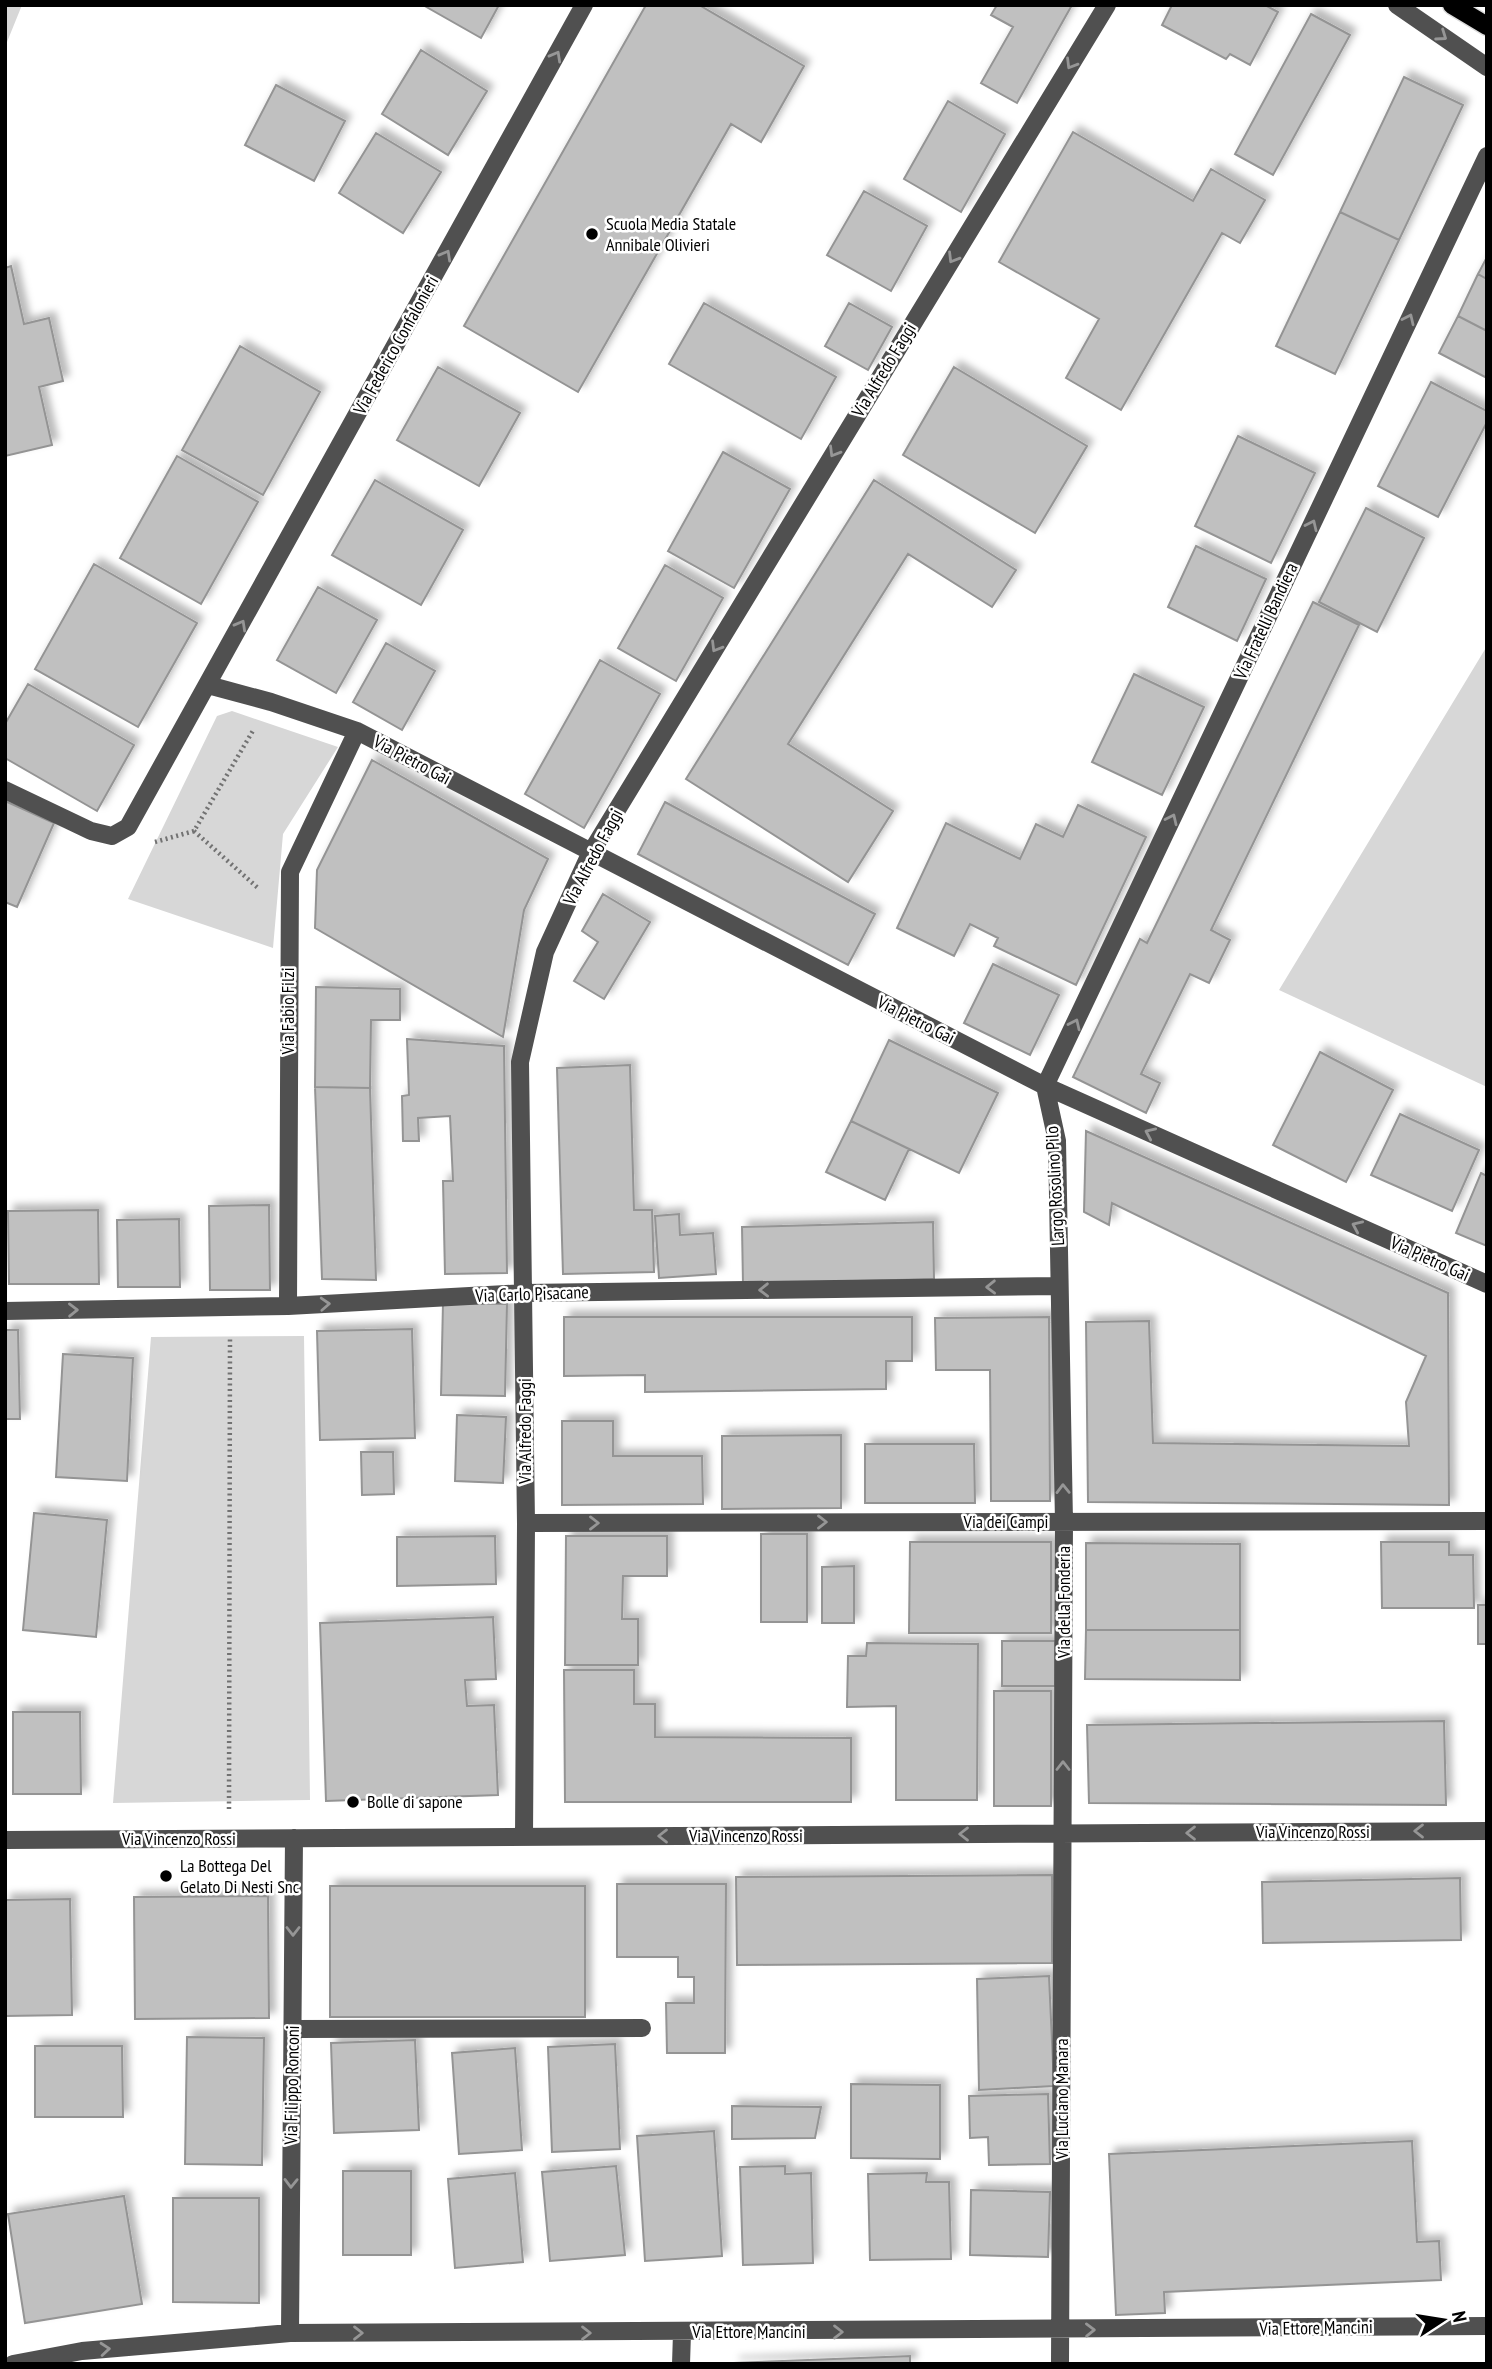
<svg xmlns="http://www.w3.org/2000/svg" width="1492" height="2369" font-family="'PT Sans Narrow',sans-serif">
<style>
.green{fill:#d7d7d7}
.building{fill:#c0c0c0;stroke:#949494;stroke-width:2;filter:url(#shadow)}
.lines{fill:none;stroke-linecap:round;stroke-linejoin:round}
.major-casing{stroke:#dbdbdb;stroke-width:21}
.path{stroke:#727272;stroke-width:4.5;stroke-dasharray:2 3.5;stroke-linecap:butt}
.minor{stroke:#505050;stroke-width:18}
.major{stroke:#000;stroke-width:18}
.oneway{stroke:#969696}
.poi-dot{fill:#000;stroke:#fff;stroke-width:2.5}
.labels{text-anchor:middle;stroke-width:5;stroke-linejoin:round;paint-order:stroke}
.poi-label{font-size:18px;fill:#000;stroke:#fff;text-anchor:start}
.street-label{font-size:18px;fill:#000;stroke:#fff}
</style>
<defs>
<filter id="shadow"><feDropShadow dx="6" dy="-6" stdDeviation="3.5" flood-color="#0004"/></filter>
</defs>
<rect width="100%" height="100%" fill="#fff"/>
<path class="green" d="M5,5H22L5,47Z
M1487,646V1087L1279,990Z
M232,711L338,747L283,834L273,948L128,899L217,716Z
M304,1336L310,1800L113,1803L151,1337Z"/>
<path class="building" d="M423,5H499L481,38Z
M646,5H699L804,66L761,142L731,124L578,392L464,326Z
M997,5H1072L1017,103L981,83L1013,27L991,15Z
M1172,5H1265L1278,12L1250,65L1230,54L1226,59L1162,25Z
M1311,14L1350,35L1273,175L1235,154Z
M421,50L487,91L448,155L382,114Z
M1404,77L1463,105L1399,240L1340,212Z
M276,85L345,121L314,181L245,145Z
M948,101L1005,134L961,212L904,179Z
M1073,132L1193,201L1211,169L1265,200L1240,243L1222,233L1121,410L1066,378L1099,319L999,262Z
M376,133L441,172L403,233L339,193Z
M864,191L927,226L891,291L827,255Z
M1340,212L1399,240L1335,374L1276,346Z
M1487,257V279L1478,274Z
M11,266L24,324L49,318L63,381L39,387L52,445L5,456V268Z
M1478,274L1487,279V331L1458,316Z
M704,303L836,377L801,439L669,364Z
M849,303L892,327L868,370L825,346Z
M1458,316L1487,331V378L1439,353Z
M240,346L320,392L263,495L182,450Z
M438,367L520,413L479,486L397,440Z
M954,367L1087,446L1035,533L903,455Z
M1431,382L1487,411V422L1438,517L1378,486Z
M1238,436L1315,473L1271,563L1195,526Z
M723,452L790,489L734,588L668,551Z
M177,456L258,502L201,604L120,558Z
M375,480L463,530L421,605L332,555Z
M874,480L1016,570L992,607L908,554L788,744L893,811L848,882L686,779Z
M1366,508L1424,538L1377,632L1319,602Z
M1196,546L1266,579L1237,641L1168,607Z
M94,564L197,623L138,727L35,669Z
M665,565L723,598L676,681L618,648Z
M318,587L377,620L336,693L277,660Z
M1313,602L1359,625L1211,930L1230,940L1209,983L1190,974L1141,1074L1160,1083L1146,1113L1073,1077L1140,939L1147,943Z
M386,643L435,671L402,730L353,702Z
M600,660L660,694L584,828L525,794Z
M1134,674L1204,707L1162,795L1092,762Z
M28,684L134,745L97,811L5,758V724Z
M372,760L548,859L524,910L503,1037L315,928L317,870Z
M5,801L54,823L17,907L5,902Z
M665,802L875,914L848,965L638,854Z
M1078,805L1146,837L1076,985L994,946L998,938L970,924L954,956L897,928L946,823L1020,859L1036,824L1063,837Z
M603,894L650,922L604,999L574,981L598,942L582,931Z
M993,964L1059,995L1030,1055L964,1023Z
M316,987L400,989V1020H371L370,1088L315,1087Z
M407,1039L504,1046L507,1273L445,1274L443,1181H453L450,1116L418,1118L419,1141H403L402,1096L409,1095Z
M889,1040L998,1093L959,1173L851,1121Z
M1320,1052L1393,1090L1346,1182L1273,1145Z
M630,1065L634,1210H652L654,1272L563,1274L557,1068Z
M315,1087L370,1088L376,1280L322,1279Z
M1400,1114L1479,1150L1452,1211L1371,1175Z
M851,1121L909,1149L885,1200L826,1172Z
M1086,1131L1448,1293L1449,1505L1088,1502L1086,1322L1149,1321L1153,1443L1409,1446L1406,1402L1426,1356L1112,1203L1109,1225L1084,1212Z
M1481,1173L1487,1176V1246L1456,1233Z
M269,1205L270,1290H210L209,1206Z
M98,1210L99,1284H9L8,1211Z
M679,1214L680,1235L713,1233L716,1274L659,1278L655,1216Z
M179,1219L180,1287H118L117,1220Z
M933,1222L934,1279L743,1284L742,1227Z
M443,1303L507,1304L505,1396L441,1395Z
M564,1317H912V1361H886V1389L645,1392V1375L564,1376Z
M1049,1317L1050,1501H991L990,1370H936L935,1318Z
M412,1329L415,1438L320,1440L317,1331Z
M5,1330H18L20,1419H5Z
M63,1354L133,1358L127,1481L56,1477Z
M457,1415L506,1417L503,1483L455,1481Z
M562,1421H613V1456H702L703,1504L562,1505Z
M841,1435V1508L722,1509V1436Z
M865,1444H974L975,1503H865Z
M361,1452H393L394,1494L362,1495Z
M34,1513L107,1520L96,1637L23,1630Z
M761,1534H807V1622H761Z
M495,1536L496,1584L397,1586V1537Z
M566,1536H667V1576H623L622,1619H638V1665H565Z
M910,1542H1051V1633H909Z
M1381,1542H1449V1555H1473L1474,1608H1382Z
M1086,1543L1240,1544V1630H1086Z
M854,1566V1623H822V1567Z
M1478,1605H1487V1644H1478Z
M493,1617L496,1679L465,1680L467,1706L494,1705L498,1795L326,1801L320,1623Z
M1086,1630H1240V1680L1085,1679Z
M1002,1641H1055V1686H1002Z
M867,1643L978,1644L977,1800H896V1706L847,1707L848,1656H866Z
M564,1670H634V1704H655V1737L851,1738V1802H565Z
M994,1691H1051V1806H994Z
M13,1712H80L81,1794H13Z
M1444,1721L1446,1805L1089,1803L1087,1725Z
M1052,1875V1963L737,1965L736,1877Z
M1460,1878L1461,1940L1263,1943L1262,1882Z
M617,1884H726L725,2053H667L666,2003H694V1977H678V1957H617Z
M330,1886H585V2017H330Z
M268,1896L269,2018L135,2019L134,1897Z
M70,1899L72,2015L5,2016V1900Z
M1049,1976L1054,2086L979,2090L977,1979Z
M187,2037L264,2038L262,2165L185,2164Z
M415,2040L419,2130L334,2133L331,2043Z
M615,2044L620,2149L552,2152L548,2047Z
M35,2046H122L123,2117H35Z
M515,2048L522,2150L459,2154L452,2053Z
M851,2084L940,2085V2159L851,2158Z
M1048,2094L1050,2164L989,2165L988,2137L970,2138L969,2096Z
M732,2106L821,2107L815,2138L732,2139Z
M714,2131L722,2256L645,2261L637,2136Z
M1412,2141L1417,2242L1439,2241L1441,2280L1164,2292L1165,2313L1116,2315L1109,2154Z
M616,2166L625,2255L550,2261L542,2172Z
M785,2166V2174L811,2173L813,2263L743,2265L740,2167Z
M343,2171H411V2255H343Z
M515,2173L523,2262L455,2268L448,2179Z
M927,2173L926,2182H949L951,2259L870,2260L868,2174Z
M971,2190L1050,2192L1048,2257L970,2255Z
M124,2196L142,2304L25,2323L8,2214Z
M173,2198H259V2303L173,2302Z
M910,2356V2364H734V2363Z"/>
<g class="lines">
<defs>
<path id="major" d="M1452,5L1487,26"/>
</defs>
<use href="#major" class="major-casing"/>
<path class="path" d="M194,831L258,888
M155,842L194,831L254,729
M229,1809L230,1336"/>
<path class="minor" d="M1397,5L1487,67
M208,685L271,702L357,731L1045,1086L1487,1284
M5,790L91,831L112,836L128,827L584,5
M1045,1086L1057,1141L1064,1522L1060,2364
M1045,1086L1487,156
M288,1306L290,872L357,731
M5,1311L288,1306L525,1293L1059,1286
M526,1523L1487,1521
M524,1837L526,1523L520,1062L545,952L590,854L1107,5
M5,1840L1487,1831
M293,2029L642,2028
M290,2333L294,1838
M13,2364L82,2351L290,2333L1487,2326
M681,2364L682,2333"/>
<use href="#major" class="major"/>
</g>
<defs><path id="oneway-chevron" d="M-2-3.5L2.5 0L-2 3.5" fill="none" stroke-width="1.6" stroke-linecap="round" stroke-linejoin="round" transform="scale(1.75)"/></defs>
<g class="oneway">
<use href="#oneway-chevron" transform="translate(1442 36) rotate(35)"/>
<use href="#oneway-chevron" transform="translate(556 56) rotate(-61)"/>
<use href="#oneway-chevron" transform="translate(1071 64) rotate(121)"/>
<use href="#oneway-chevron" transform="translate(446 255) rotate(-61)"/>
<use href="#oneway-chevron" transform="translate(953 258) rotate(121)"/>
<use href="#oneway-chevron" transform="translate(1409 319) rotate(-65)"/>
<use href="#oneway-chevron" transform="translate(834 452) rotate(121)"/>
<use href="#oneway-chevron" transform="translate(1312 525) rotate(-65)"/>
<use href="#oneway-chevron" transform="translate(241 625) rotate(-61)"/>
<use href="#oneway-chevron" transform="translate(716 647) rotate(121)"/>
<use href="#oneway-chevron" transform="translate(1172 819) rotate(-65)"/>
<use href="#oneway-chevron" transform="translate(1075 1024) rotate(-65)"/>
<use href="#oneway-chevron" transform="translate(1150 1133) rotate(-156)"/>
<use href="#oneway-chevron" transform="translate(1357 1226) rotate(-156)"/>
<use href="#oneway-chevron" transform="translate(991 1287) rotate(179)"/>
<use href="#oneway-chevron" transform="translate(764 1290) rotate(179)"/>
<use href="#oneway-chevron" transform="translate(325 1304) rotate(-3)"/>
<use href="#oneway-chevron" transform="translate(73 1310) rotate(-1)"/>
<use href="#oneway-chevron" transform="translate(1063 1489) rotate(-91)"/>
<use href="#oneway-chevron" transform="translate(822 1522)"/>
<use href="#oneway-chevron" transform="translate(594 1523)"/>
<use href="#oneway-chevron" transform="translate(1063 1766) rotate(-90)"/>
<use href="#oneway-chevron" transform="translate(1419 1831) rotate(180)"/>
<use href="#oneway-chevron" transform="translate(1191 1833) rotate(180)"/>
<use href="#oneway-chevron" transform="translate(964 1834) rotate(180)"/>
<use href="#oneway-chevron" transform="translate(663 1836) rotate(180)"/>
<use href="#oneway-chevron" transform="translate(293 1931) rotate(90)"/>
<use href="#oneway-chevron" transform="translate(291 2183) rotate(91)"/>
<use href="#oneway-chevron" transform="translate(1090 2330) rotate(-1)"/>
<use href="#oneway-chevron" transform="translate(838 2332)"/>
<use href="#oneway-chevron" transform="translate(358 2333)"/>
<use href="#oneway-chevron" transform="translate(586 2333)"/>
<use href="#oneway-chevron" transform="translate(105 2349) rotate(-5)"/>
</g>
<g class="poi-dot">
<circle cx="592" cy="234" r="7"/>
<circle cx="353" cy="1802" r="7"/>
<circle cx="166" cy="1876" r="7"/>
</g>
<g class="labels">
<g class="poi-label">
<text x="606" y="230">Scuola Media Statale<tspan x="606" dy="21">Annibale Olivieri</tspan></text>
<text x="367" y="1808">Bolle di sapone</text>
<text x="180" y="1872">La Bottega Del<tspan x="180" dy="21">Gelato Di Nesti Snc</tspan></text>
</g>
<g class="street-label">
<text transform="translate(396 345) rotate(-61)" y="6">Via Federico Confalonieri</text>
<text transform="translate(884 370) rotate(-59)" y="6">Via Alfredo Faggi</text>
<text transform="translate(1266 621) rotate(-65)" y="6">Via Fratelli Bandiera</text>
<text transform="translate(412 760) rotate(28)" y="6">Via Pietro Gai</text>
<text transform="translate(593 857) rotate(-62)" y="6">Via Alfredo Faggi</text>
<text transform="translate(288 1011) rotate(-90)" y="6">Via Fabio Filzi</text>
<text transform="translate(916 1020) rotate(27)" y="6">Via Pietro Gai</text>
<text transform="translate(1055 1186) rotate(-93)" y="6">Largo Rosolino Pilo</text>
<text transform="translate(1430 1259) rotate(24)" y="6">Via Pietro Gai</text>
<text transform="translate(532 1294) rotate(-2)" y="6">Via Carlo Pisacane</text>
<text transform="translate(525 1431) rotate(-90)" y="6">Via Alfredo Faggi</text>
<text x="1006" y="1528">Via dei Campi</text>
<text transform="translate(1064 1602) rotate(-90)" y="6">Via della Fonderia</text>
<text x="1313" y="1838">Via Vincenzo Rossi</text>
<text x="746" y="1842">Via Vincenzo Rossi</text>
<text x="179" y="1845">Via Vincenzo Rossi</text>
<text transform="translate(292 2085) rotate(-89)" y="6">Via Filippo Ronconi</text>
<text transform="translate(1062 2099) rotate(-90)" y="6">Via Luciano Manara</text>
<text transform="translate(1316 2328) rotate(-1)" y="6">Via Ettore Mancini</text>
<text x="749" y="2338">Via Ettore Mancini</text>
</g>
</g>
<rect width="1492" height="2369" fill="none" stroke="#000000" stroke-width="14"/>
<g transform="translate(1443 2320) rotate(78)" stroke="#ffffff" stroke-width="5" paint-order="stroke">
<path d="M0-5L12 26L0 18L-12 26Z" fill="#000000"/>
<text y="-10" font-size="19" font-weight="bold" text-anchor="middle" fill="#000000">N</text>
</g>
</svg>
